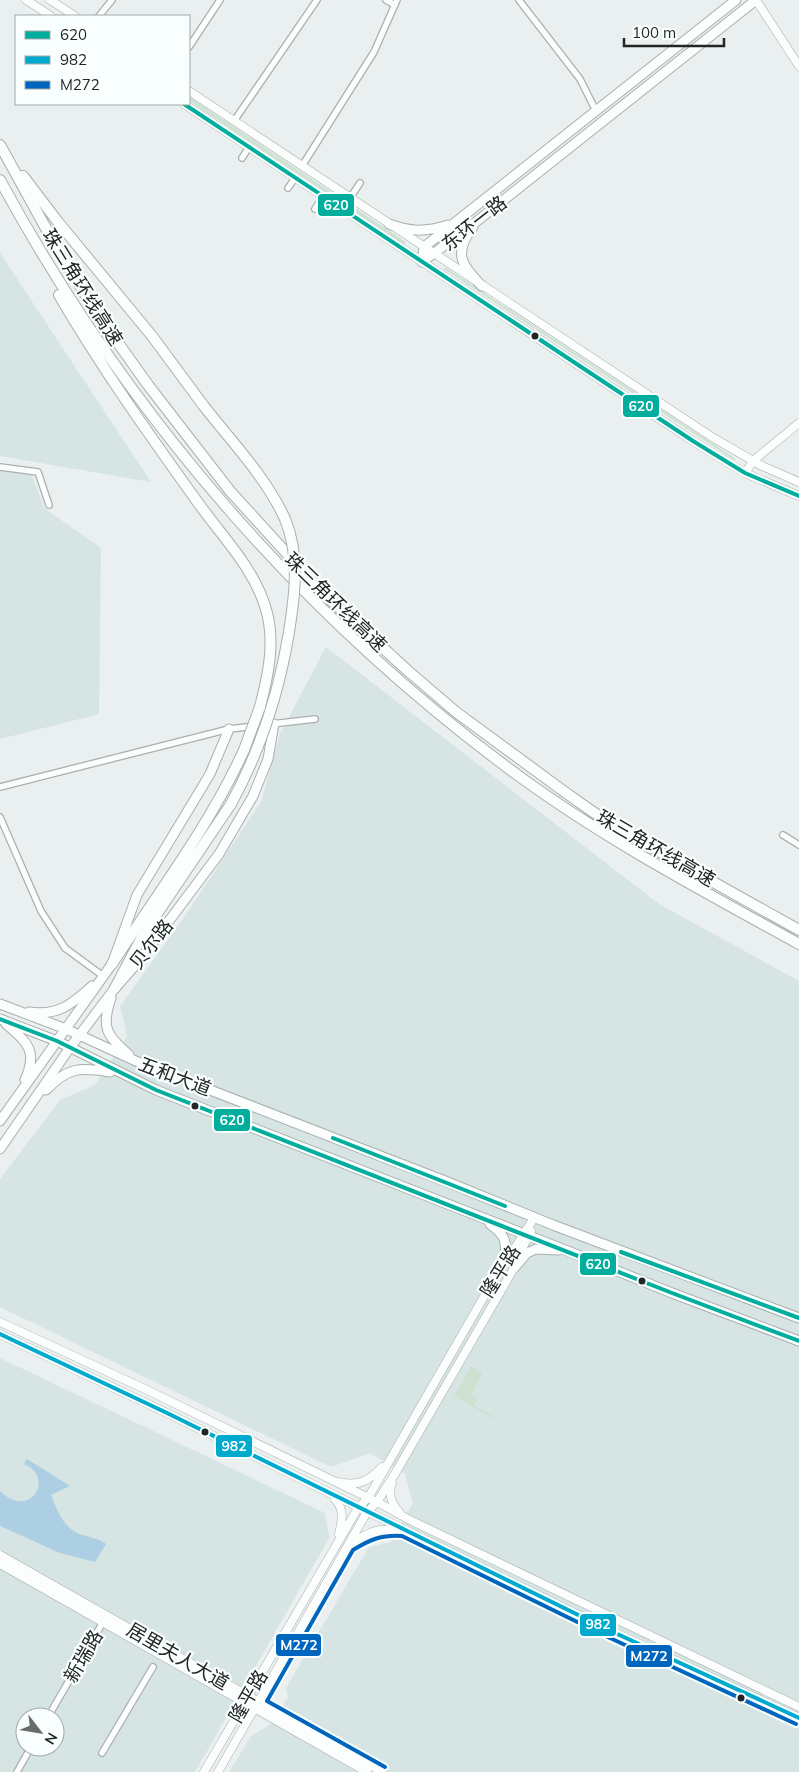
<svg xmlns="http://www.w3.org/2000/svg" width="799" height="1772" font-family="Mulish,'Noto Sans SC',sans-serif">
<style>
.built{fill:#d6e4e3;fill-rule:evenodd}
.green{fill:#cee2d1}
.water{fill:#accfe4}
.lines{fill:none;stroke-linecap:round;stroke-linejoin:round}
.street-casing{stroke:#aaafaf;stroke-width:8}
.secondary-casing{stroke:#aaafaf;stroke-width:9}
.primary-casing{stroke:#aaafaf;stroke-width:11}
.highway-casing{stroke:#aaafaf;stroke-width:12}
.street{stroke:#fcfdfd;stroke-width:5.5}
.secondary{stroke:#fcfdfd;stroke-width:8}
.primary{stroke:#fcfdfd;stroke-width:9}
.highway{stroke:#fcfdfd;stroke-width:10}
.highway-bridge-casing{stroke:#aaafaf;stroke-width:12;stroke-linecap:butt}
.highway-bridge{stroke:#fcfdfd;stroke-width:10}
.bus-1-casing{stroke:#f8fffe;stroke-width:8}
.bus-2-casing{stroke:#f8fffe;stroke-width:8}
.bus-3-casing{stroke:#f8fffe;stroke-width:8}
.bus-1{stroke:#01ad9c;stroke-width:4}
.bus-2{stroke:#00a9ce;stroke-width:4}
.bus-3{stroke:#0065bd;stroke-width:4}
.bus-dot{fill:#222726;stroke:#f8fffe;stroke-width:2}
.labels{text-anchor:middle;stroke-width:4.5;stroke-linejoin:round;paint-order:stroke}
.street-label{font-size:19px;fill:#222726;stroke:#f8fffe}
.line-badge{stroke:#f8fffe;stroke-width:2}
.badge-label{font-size:14px;text-anchor:middle;font-weight:bold;fill:#fff}
</style>
<rect width="100%" height="100%" fill="#eaefef"/>
<path class="built" d="M0,253L151,482L0,456Z
M0,466L32,475L44,508L101,548L99,714L0,739Z
M326,647L659,904L799,981V1772H229L251,1736L271,1724L288,1698L286,1688L369,1547L391,1542L413,1503L405,1474L370,1453L331,1467L0,1307V1179L60,1100L95,1085L127,1036L120,1006L185,916L261,802L280,734Z
M0,1358L325,1513L329,1538L195,1772H0ZM25,1717H55V1747H25Z"/>
<path class="green" d="M189,97L406,242L404,244L189,101Z
M445,267L736,459L734,460L444,269Z
M471,1366L481,1372L482,1375L471,1395L478,1399L474,1405L501,1421L500,1422L454,1396Z"/>
<path class="water" d="M27,1459L70,1486L51,1495C57,1510 63,1527 79,1534C89,1537 98,1538 106,1544L95,1562L60,1553L0,1526V1491C30,1521 56,1477 24,1464Z"/>
<g class="lines">
<defs>
<path id="street" d="M386,0L395,5
M519,0L580,79L596,111
M99,16L112,0
M189,47L220,0
M234,121L317,0
M242,158L249,147
M302,166L374,52L397,0
M288,188L295,178
M350,198L360,183
M315,209L323,196
M0,467L38,472L49,505
M0,787L229,729L315,719
M0,817L41,911L65,948L103,976
M783,835L799,845
M48,1717L103,1622
M102,1753L153,1667
M17,1772L31,1747"/>
<path id="secondary" d="M26,0L51,16
M50,0L75,16
M756,0L799,66
M189,91L712,437L762,466L799,482
M184,104L693,441L745,473L799,496
M745,473L754,460L799,423
M0,1322L145,1389L377,1502L410,1520L799,1707
M0,1334L167,1413L613,1632L799,1718
M340,1482C358,1487 370,1480 382,1467
M392,1483C388,1494 392,1505 400,1513
M335,1499C345,1511 342,1520 339,1534
M350,1544C368,1532 377,1528 399,1530
M0,1555L382,1772
M0,1564L367,1772
M204,1772L358,1508L368,1498L504,1262L508,1259L534,1218
M218,1772L367,1512L377,1502L396,1472L514,1268L515,1263L531,1231"/>
<path id="primary" d="M389,224C410,232 426,232 448,225
M473,227C453,253 461,265 482,286
M422,262L472,225L756,0
M422,262L424,247L736,0
M111,998C101,1027 106,1035 129,1055
M0,1004L66,1029L138,1062L445,1181L553,1225L799,1318
M29,1012C58,1016 71,1005 92,986
M0,1019L57,1041L156,1090L573,1253L672,1293L799,1341
M6,1024C28,1043 38,1051 25,1080
M46,1090C68,1067 80,1067 110,1072
M0,1121L112,964L137,895L210,774L229,729
M0,1149L69,1049L115,988L139,961L219,854L253,796L268,759L274,724
M490,1224C507,1236 507,1243 504,1262
M514,1268L527,1253L536,1249L558,1250"/>
<path id="highway" d="M0,145L54,243L96,312L148,385L230,491L322,592L407,670L456,712L562,790L593,812L674,860L799,930
M23,176L58,222L152,336L203,405
M0,180C128,416 305,620 523,779C610,842 705,892 799,944
M59,295C101,367 150,436 199,504C224,539 256,570 267,613C275,644 268,676 260,707
M112,964C157,894 209,827 244,750
M115,988L144,933L231,804"/>
</defs>
<use href="#street" class="street-casing"/>
<use href="#secondary" class="secondary-casing"/>
<use href="#primary" class="primary-casing"/>
<use href="#highway" class="highway-casing"/>
<use href="#street" class="street"/>
<use href="#secondary" class="secondary"/>
<use href="#primary" class="primary"/>
<use href="#highway" class="highway"/>
<defs>
<path id="highway-bridge" d="M203,405C231,441 266,477 285,519C300,555 295,594 289,632C279,693 261,749 231,804
M244,750L260,707"/>
</defs>
<use href="#highway-bridge" class="highway-bridge-casing"/>
<use href="#highway-bridge" class="highway-bridge"/>
<defs>
<path id="bus-1" d="M184,104L693,441L745,473L799,496
M0,1019L57,1041L156,1090L672,1293L799,1341
M333,1138L505,1206
M621,1252L799,1318"/>
<path id="bus-2" d="M0,1334L167,1413L613,1632L799,1718"/>
<path id="bus-3" d="M385,1767L267,1701L353,1550C371,1539 381,1535 402,1536L610,1638L796,1724"/>
</defs>
<use href="#bus-1" class="bus-1-casing"/>
<use href="#bus-2" class="bus-2-casing"/>
<use href="#bus-3" class="bus-3-casing"/>
<use href="#bus-1" class="bus-1"/>
<use href="#bus-2" class="bus-2"/>
<use href="#bus-3" class="bus-3"/>
</g>
<g class="bus-dot">
<circle cx="535" cy="336" r="4.5"/>
<circle cx="195" cy="1106" r="4.5"/>
<circle cx="642" cy="1281" r="4.5"/>
<circle cx="205" cy="1432" r="4.5"/>
<circle cx="741" cy="1698" r="4.5"/>
</g>
<g class="labels">
<g class="street-label">
<text transform="translate(474 223) rotate(-38)" y="7">东环一路</text>
<text transform="translate(83 287) rotate(58)" y="7">珠三角环线高速</text>
<text transform="translate(336 602) rotate(44)" y="7">珠三角环线高速</text>
<text transform="translate(656 848) rotate(30)" y="7">珠三角环线高速</text>
<text transform="translate(151 944) rotate(-52)" y="7">贝尔路</text>
<text transform="translate(175 1076) rotate(21)" y="7">五和大道</text>
<text transform="translate(500 1271) rotate(-58)" y="7">隆平路</text>
<text transform="translate(83 1656) rotate(-60)" y="7">新瑞路</text>
<text transform="translate(178 1656) rotate(30)" y="7">居里夫人大道</text>
<text transform="translate(248 1696) rotate(-60)" y="7">隆平路</text>
</g>
</g>
<g class="line-badge">
<rect x="317" y="193" width="38" height="24" rx="5" fill="#01ad9c"/>
<rect x="622" y="394" width="38" height="24" rx="5" fill="#01ad9c"/>
<rect x="213" y="1108" width="38" height="24" rx="5" fill="#01ad9c"/>
<rect x="579" y="1252" width="38" height="24" rx="5" fill="#01ad9c"/>
<rect x="215" y="1434" width="38" height="24" rx="5" fill="#00a9ce"/>
<rect x="579" y="1613" width="38" height="24" rx="5" fill="#00a9ce"/>
<rect x="275" y="1633" width="47" height="24" rx="5" fill="#0065bd"/>
<rect x="625" y="1644" width="48" height="24" rx="5" fill="#0065bd"/>
</g>
<g class="badge-label">
<text x="336" y="210">620</text>
<text x="641" y="411">620</text>
<text x="232" y="1125">620</text>
<text x="598" y="1269">620</text>
<text x="234" y="1451">982</text>
<text x="598" y="1629">982</text>
<text x="299" y="1650">M272</text>
<text x="649" y="1661">M272</text>
</g>
<rect x="15" y="15" width="175" height="90" fill="#f8fffe" stroke="#a2a9a8"/>
<rect x="25" y="31" width="25" height="8" fill="#01ad9c" stroke="#a2a9a8"/>
<text x="60" y="40" font-size="15" fill="#222726">620</text>
<rect x="25" y="56" width="25" height="8" fill="#00a9ce" stroke="#a2a9a8"/>
<text x="60" y="65" font-size="15" fill="#222726">982</text>
<rect x="25" y="81" width="25" height="8" fill="#0065bd" stroke="#a2a9a8"/>
<text x="60" y="90" font-size="15" fill="#222726">M272</text>
<g transform="translate(40 1732) rotate(121)"><circle r="24" fill="#f8fffe" stroke="#a2a9a8"/>
<path d="M0-4L9 19L0 12L-9 19Z" fill="#686d6c"/>
<text y="-8" font-size="14" font-weight="bold" text-anchor="middle" fill="#222726">N</text>
</g>
<path d="M624 38v8h100v-8" fill="none" stroke="#222726" stroke-width="2.5"/>
<text x="632" y="38" font-size="15" fill="#222726" stroke="#f8fffe" stroke-width="4" paint-order="stroke">100 m</text>
</svg>
